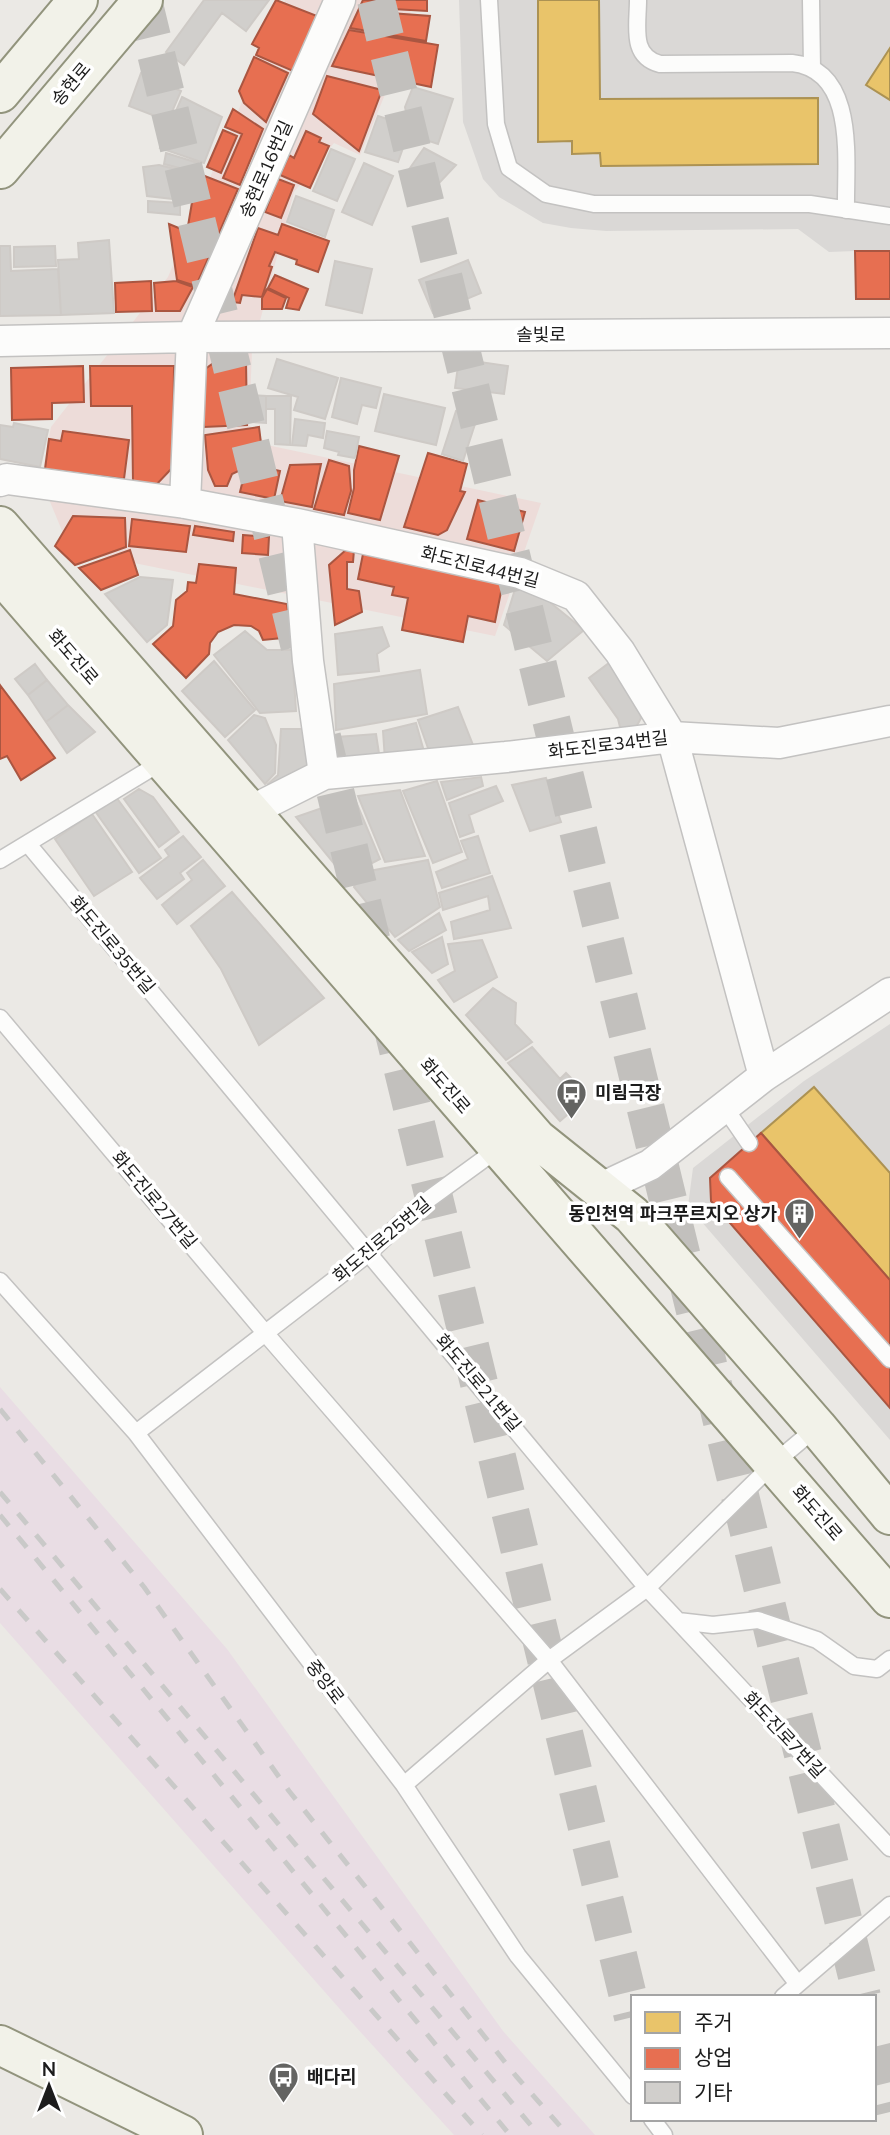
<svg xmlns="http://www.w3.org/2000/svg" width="890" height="2135" font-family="Mulish,'Noto Sans KR',sans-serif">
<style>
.residential{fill:#dad8d6}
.commercial{fill:#eddcd9}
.industrial{fill:#e9dde4}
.homes{fill:#e9c46a;stroke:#ac9253;stroke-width:2}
.shops{fill:#e76f51;stroke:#aa5641;stroke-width:2}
.building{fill:#d1cfcc;stroke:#cecac6;stroke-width:2}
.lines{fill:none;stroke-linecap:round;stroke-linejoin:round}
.highway-tunnel{stroke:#c2c0bd;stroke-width:38;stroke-dasharray:38 19;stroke-linecap:butt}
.lane-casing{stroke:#c3c2c1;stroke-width:19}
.street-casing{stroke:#c3c2c1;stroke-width:33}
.secondary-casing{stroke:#92947d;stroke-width:42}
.lane{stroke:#fcfcfb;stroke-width:16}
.street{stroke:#fcfcfb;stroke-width:30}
.secondary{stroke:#f2f2e9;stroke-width:38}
.rail{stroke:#c9c9c8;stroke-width:5;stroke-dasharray:14 14;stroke-linecap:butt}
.labels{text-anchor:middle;stroke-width:7;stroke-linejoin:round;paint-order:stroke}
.street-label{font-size:18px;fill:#1c1c1c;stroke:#fff}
.poi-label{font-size:18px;font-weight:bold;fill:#1c1c1c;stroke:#fff;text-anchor:start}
</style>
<rect width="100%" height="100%" fill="#ebe9e5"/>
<path class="residential" d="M459,0H890V299H856L855,251L829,252L798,229L606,231L571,228L543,223L499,197L483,179L463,122Z
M890,1024V1440L688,1206L693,1168L804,1081Z"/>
<path class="commercial" d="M285,0H414L391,80L360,155L334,143L294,192L252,351L249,425L267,445L541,503L495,636L70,550L41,480L51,427L168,277Z"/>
<path class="industrial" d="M0,1387L227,1649L503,2031L595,2135H454L346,2016L0,1623Z"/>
<path class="homes" d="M538,0H599L600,99L818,98V164L601,166L600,153L572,154V141L538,142Z
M890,48V100L866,85Z
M814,1087L890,1173V1280L761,1133Z"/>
<path class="shops" d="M276,0L317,16L293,71L256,55L259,48L252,44Z
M363,0L390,2V13L430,16L426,41L350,28Z
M393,0H427V11L393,9Z
M349,30L438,45L431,87L332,66Z
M254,57L288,73L266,122L244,103L239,91Z
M327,76L382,90L359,151L313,114Z
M233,109L263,129L240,185L223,178L242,134L225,127Z
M223,130L237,136L221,173L207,167Z
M306,131L321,138L319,142L329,146L310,188L280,175L289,155L294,158Z
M197,173L238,189L217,238L188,226Z
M278,179L294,185L281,218L265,212Z
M169,224L215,243L196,286L177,280Z
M282,224L329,241L318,272L296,264L297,260L275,252L269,266L272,267L262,297L242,295L240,303L232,302L258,228L278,235Z
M855,251H890V299H856Z
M275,275L308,289L299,310L286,308L289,298L268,288Z
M151,281L152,311L116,312L115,283Z
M176,281L193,287L180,311H156L154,283Z
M267,289L286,298L282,309H262V298Z
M216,361H246L247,425L204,427V370Z
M83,366L84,402L52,403V419L12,420L11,368Z
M90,366H174L173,467L156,485L133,482L132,406H91Z
M259,427L263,459L232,474L227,486H215L208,470L205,435Z
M63,431L129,440L124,479L45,469L49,439L61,441Z
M359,446L399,456L380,520L348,513L354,488V470Z
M428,453L467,464L460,491L465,492L447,530L438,535L404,527Z
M329,460L349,466L351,491L344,515L314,509Z
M321,464L312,507L280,501L290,465Z
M267,468L280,471L274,499L240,492L242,484Z
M478,500L525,512L514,551L467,539Z
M73,516L125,518L126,547L75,565L55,546Z
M132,519L190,526L186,552L129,546Z
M195,526L234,532L233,541L193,535Z
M243,535L269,537L268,555L242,553Z
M347,549L354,550L353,562H347V589L359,591L362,612L335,625L329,565Z
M130,550L138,575L101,590L79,568Z
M363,554L503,582L495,622L468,616L463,642L402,630L408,598L392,595L394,587L358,579Z
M199,564L236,568L234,594L287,604L292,637L263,640L259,631L251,626L234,625L218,632L210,643L209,654L186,678L153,644L173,626L176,600L187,591L188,582L196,583Z
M0,685L55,758L21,780L7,756L0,759Z
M761,1133L890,1280V1408L711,1201L710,1178Z"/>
<path class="building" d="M204,0H269L246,31L222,13L184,65L166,52Z
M141,73L181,91L168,121L129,106Z
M413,87L453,99L438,144L411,135L405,107Z
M182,97L222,117L204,163L160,148Z
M378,116L400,123L408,134L398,162L365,152Z
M424,148L456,165L427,196L403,178Z
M331,149L355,159L337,201L313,191Z
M166,153L198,163L195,172L164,164Z
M364,163L393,176L372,225L342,212Z
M159,165L187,172L181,200L147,196L143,167Z
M296,196L334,210L325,237L287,222Z
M148,201L180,203V215L148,212Z
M109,240L114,313L61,315L58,260L79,259L78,243Z
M0,246H10L11,271L58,269L61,315L0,316Z
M55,246L56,266L14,267V247Z
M468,260L481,293L433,313L419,280Z
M335,261L372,269L362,313L326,305Z
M277,359L338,378L325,419L294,410L298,397L268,388Z
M459,359L508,366L504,394L455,388Z
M341,378L381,388L376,408L362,405L357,424L332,417Z
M384,394L445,408L436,445L375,431Z
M252,395L266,396V423L251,422Z
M266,396H291L290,445L275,444V409H266Z
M456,411L477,418L463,461L442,454Z
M295,419L325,423L323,438L308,435L306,446L292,445Z
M14,423L48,430L40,467L0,459V425L13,427Z
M327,431L359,437L355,458L338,455L339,452L324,448Z
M140,577L173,580L167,625L147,642L105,594Z
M516,586L546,599L584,630L547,661L504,625Z
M382,627L389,646L377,654L379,671L338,675L335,634Z
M245,631L267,650H292L296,711L260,713L214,655Z
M214,661L255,710L225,737L182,691Z
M609,663L637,701L641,718L635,729L621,731L618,719L589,678Z
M35,664L47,680L28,695L15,679Z
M420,670L427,714L336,730L334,684Z
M47,680L68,705L46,722L28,695Z
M68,705L95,732L67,753L46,722Z
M458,707L473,745L429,751L418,720Z
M254,715L265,718L276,745L275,773L265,784L228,740Z
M416,723L425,755L385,760L383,731Z
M281,729H306L310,766L273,788L268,784L278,775Z
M376,734L380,760L351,765L338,755L337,737Z
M481,777L483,786L447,800L441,782Z
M546,778L561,822L530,831L512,785Z
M437,781L462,852L433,863L403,791Z
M496,786L503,801L469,815L474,832L460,837L449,803Z
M139,789L153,797L179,832L159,847L124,799Z
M400,790L425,856L385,862L358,796Z
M116,797L161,858L139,873L95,811Z
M354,797L380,859L345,877L296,817Z
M92,814L132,872L94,896L55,839Z
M183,836L201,857L180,873L184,879L157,899L140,878L169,856L165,850Z
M478,836L490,873L442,888L436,872L468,859L461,841Z
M203,860L225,886L177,924L162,905L192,880L187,873Z
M428,860L440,907L395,937L354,887L359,873Z
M492,876L511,928L454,939L451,922L490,910L488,896L443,910L439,893Z
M232,892L324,998L259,1045L221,969L191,926Z
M439,913L446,930L409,951L398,940Z
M442,937L448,964L432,973L412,952Z
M482,940L497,977L454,1002L438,980L455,971L448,944Z
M493,988L516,1003L515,1024L532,1042L506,1060L466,1015Z
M532,1047L560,1079L566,1073L577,1084L570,1090L581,1103L560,1121L508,1063Z"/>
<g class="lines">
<path class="highway-tunnel" d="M143,0L300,648
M376,0L862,1997
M322,737L633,2017
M874,2047L890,2112"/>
<defs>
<path id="lane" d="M489,0L496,124L509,168L546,194L594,204H810L890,216
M638,0C638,26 630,56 660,64L792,63C858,70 845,162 846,210
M811,0L812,67
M28,844L647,1588L678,1621L713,1625L758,1620L817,1640L854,1666L877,1669L890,1659
M0,860L165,760
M0,1018L266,1334L549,1660L797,1983
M725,1108L749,1143
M728,1177L890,1359
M0,1281L136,1433L404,1785L518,1956L633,2096
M136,1433L369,1253L414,1210L499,1148
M678,1621L890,1848
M404,1785L549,1660L647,1588L773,1464L817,1427
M783,1997L890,1905
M652,2119L664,2135"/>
<path id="street" d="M0,341L192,337L890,333
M0,481L7,479L185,503L297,524L520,573L576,596L620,652L672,737L764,1076
M185,503L192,337L340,0
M297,524L308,661L324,774
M233,820L324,774L506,757L672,737L779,743L890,721
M599,1189L650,1165L764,1076L890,993"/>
<path id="secondary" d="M0,93L78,0
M0,169L143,0
M0,526L537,1139L632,1215L817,1427L890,1515
M0,573L890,1598
M0,2045L183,2135"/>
</defs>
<use href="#lane" class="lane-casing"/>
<use href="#street" class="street-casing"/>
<use href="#secondary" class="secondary-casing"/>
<use href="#lane" class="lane"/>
<use href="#street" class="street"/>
<use href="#secondary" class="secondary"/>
<path class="rail" d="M0,1409L144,1587L289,1791L516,2076L568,2135
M0,1492L539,2135
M0,1515L510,2135
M0,1589L482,2135"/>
</g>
<defs>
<symbol id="bus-pin" viewBox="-11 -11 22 30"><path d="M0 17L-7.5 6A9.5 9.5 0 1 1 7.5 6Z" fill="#646462" stroke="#fff"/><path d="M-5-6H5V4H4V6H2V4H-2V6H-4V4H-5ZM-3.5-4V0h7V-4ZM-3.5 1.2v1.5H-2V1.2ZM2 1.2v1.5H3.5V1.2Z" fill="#fff"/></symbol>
<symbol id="building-pin" viewBox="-11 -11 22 30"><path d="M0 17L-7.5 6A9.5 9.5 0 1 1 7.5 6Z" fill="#646462" stroke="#fff"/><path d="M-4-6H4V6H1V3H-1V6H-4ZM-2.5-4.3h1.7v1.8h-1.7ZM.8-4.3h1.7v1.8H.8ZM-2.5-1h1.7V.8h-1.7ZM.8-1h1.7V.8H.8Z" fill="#fff"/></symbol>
</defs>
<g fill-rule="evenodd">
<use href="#bus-pin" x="554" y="1076" width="35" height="47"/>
<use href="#building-pin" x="782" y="1196" width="35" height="47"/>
<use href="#bus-pin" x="266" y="2060" width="35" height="47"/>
</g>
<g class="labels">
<g class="street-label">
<text transform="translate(71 84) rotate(-50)" y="6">송현로</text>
<text transform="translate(266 169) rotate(-66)" y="6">송현로16번길</text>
<text x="541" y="341">솔빛로</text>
<text transform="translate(480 567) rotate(14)" y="6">화도진로44번길</text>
<text transform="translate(73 657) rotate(49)" y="6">화도진로</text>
<text transform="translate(608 745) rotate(-7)" y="6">화도진로34번길</text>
<text transform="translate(112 945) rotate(50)" y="6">화도진로35번길</text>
<text transform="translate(445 1086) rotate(49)" y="6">화도진로</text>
<text transform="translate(154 1200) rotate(50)" y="6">화도진로27번길</text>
<text transform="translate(382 1240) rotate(-40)" y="6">화도진로25번길</text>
<text transform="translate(478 1383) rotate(50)" y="6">화도진로21번길</text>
<text transform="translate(817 1513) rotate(49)" y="6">화도진로</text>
<text transform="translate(325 1682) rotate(53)" y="6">중앙로</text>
<text transform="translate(784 1735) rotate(47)" y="6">화도진로7번길</text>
</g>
<g class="poi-label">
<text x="595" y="1099">미림극장</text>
<text x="777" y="1220" text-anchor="end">동인천역 파크푸르지오 상가</text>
<text x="307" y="2083">배다리</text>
</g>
</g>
<rect x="631" y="1995" width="245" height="126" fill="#ffffff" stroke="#a4a4a4" stroke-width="2"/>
<rect x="645" y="2012" width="35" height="21" fill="#e9c46a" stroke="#a4a4a4" stroke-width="2"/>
<text x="694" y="2030" font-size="21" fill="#1c1c1c">주거</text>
<rect x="645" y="2048" width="35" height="21" fill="#e76f51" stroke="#a4a4a4" stroke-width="2"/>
<text x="694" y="2065" font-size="21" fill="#1c1c1c">상업</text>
<rect x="645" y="2082" width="35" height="21" fill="#d1cfcc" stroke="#a4a4a4" stroke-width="2"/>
<text x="694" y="2100" font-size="21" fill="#1c1c1c">기타</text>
<g transform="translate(49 2086)" stroke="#ffffff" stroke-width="5" paint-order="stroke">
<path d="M0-5L12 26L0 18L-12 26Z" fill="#1c1c1c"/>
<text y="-10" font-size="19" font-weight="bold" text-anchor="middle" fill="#1c1c1c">N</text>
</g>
</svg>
